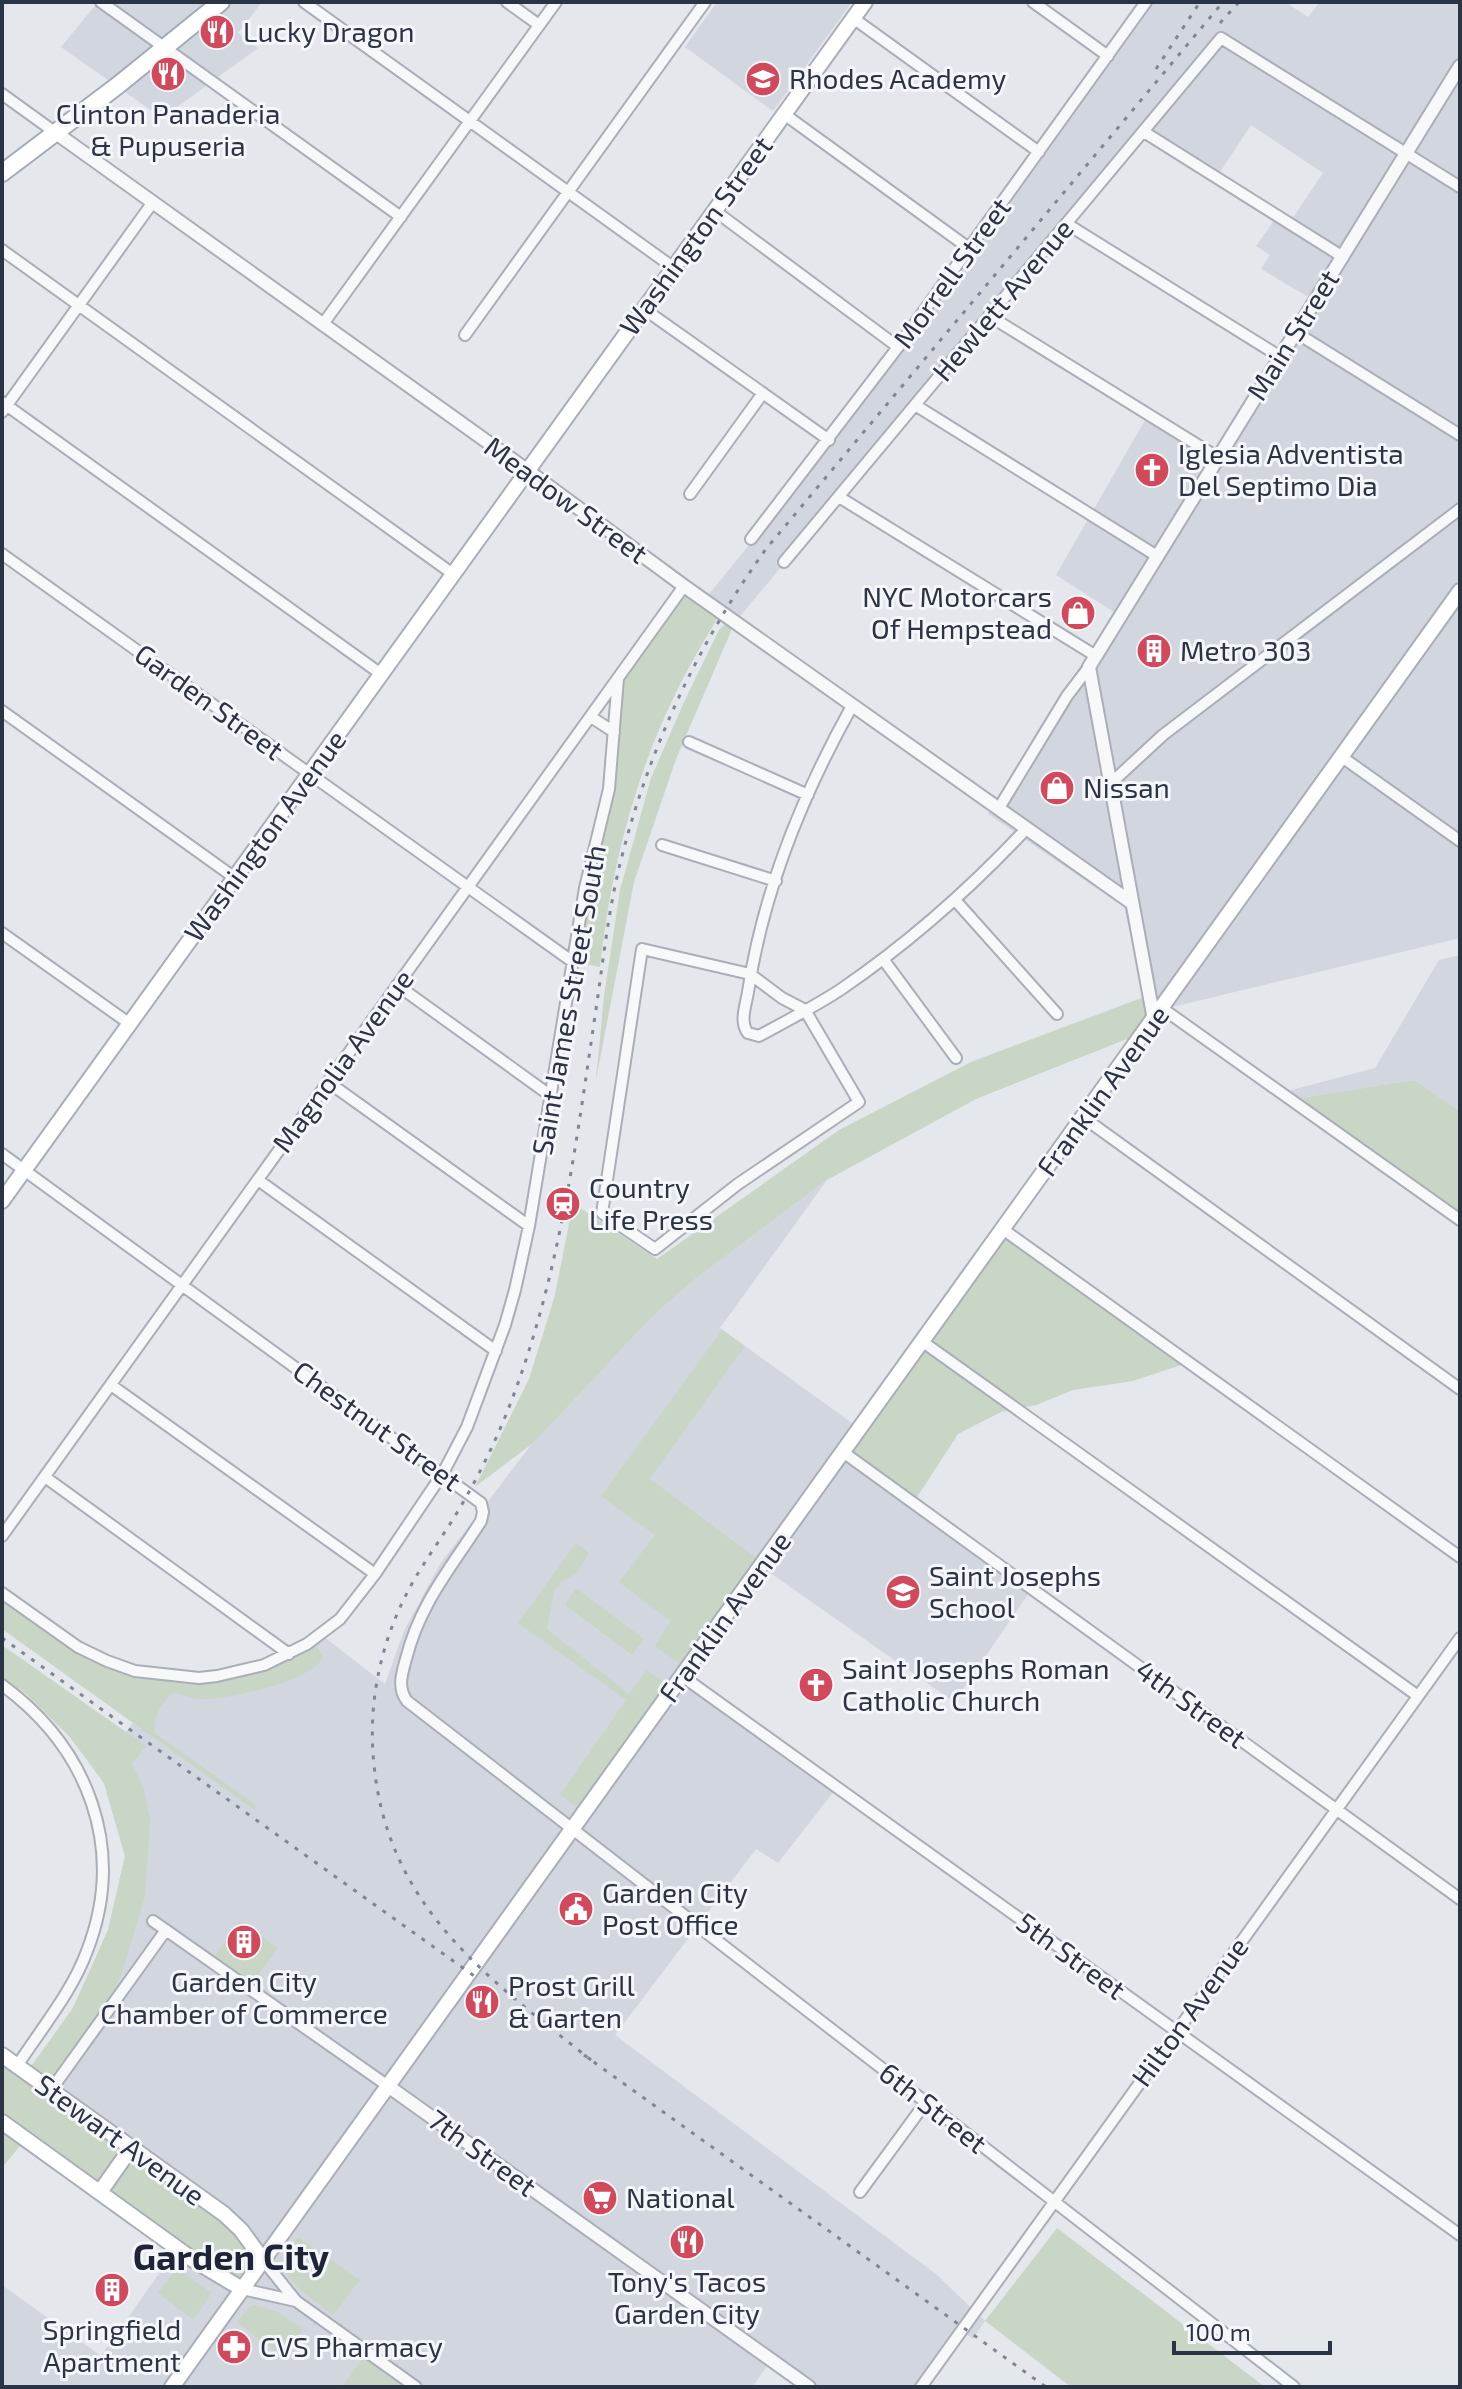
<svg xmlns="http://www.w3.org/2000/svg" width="1462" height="2389" font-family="'Exo 2',sans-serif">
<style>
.built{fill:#d2d6de}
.green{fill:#c9d6c5}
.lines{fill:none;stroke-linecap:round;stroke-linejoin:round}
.minor-casing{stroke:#a9aeb7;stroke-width:14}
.tertiary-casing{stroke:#a9aeb7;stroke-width:16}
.secondary-casing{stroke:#a9aeb7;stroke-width:18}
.primary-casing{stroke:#a3abb8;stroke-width:20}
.minor{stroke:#f7f8fa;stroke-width:10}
.tertiary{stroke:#f7f8fa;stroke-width:12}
.secondary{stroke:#fff;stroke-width:14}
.primary{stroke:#fff;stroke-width:16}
.rail{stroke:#7d8696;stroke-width:3;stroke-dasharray:4 8;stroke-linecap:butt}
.labels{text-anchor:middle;stroke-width:6;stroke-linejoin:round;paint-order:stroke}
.poi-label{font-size:28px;fill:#2b3445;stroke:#f4f6f9;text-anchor:start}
.street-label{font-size:28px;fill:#2b3445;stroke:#f4f6f9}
.district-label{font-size:36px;font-weight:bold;fill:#1d2536;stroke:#f4f6f9}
</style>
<rect width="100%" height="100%" fill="#e4e7ec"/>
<path class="built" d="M98,2L112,10L119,2H262L238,33L258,48L162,118L61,47Z
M717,2H852L773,111L685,47Z
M1146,2H1285L1308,17L1320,2H1460V938L1164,1009L1144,997L1124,907L988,814L1114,612L1056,575L1148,415L1217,457L1315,301L1261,269L1270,255L1256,246L1273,222L1294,216L1323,173L1251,125L1216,178L1144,133L736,621L705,599L808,473L890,365Z
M1460,955V1111L1414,1080L1294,1099L1284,1092L1375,1068L1439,960Z
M827,1180L720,1328L859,1428L840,1454L1031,1590L954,1702L762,1567L685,1676L838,1786L778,1863L756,1849L615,2035L936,2274L985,2321L973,2339L961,2330L920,2387H808L771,2361L752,2387H418L368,2351L341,2387H2V2285L101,2356L177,2248L27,2073L73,2008L108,1930L125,1856L104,1783L95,1771L170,1676L204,1677L269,1662L320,1634L385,1684L404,1631L440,1564L534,1441L649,1320L690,1283Z"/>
<path class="green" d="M685,586L722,611C705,639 688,667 674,697C633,780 610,875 600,967L573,962L609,789L617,689Z
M731,618L735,620L729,636L676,759L634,882L596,1080L604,996L620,890L651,778L684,702L719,630Z
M1144,997L1160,1006L1142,1033L976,1099L827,1180L690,1283L649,1320L533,1443L475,1487L529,1379L555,1295L573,1203L657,1259L839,1130L971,1062Z
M1414,1080L1460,1111V1220L1294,1099Z
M1001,1229L1187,1363L1133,1381L1073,1390L1036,1405L1001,1412L958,1434L912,1505L840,1454Z
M722,1330L745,1346L650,1479L764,1564L687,1669L655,1646L670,1621L619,1582L655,1535L601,1496Z
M576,1543L589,1553L576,1574L561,1582L554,1592L547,1629L629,1694L647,1670L673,1689L584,1812L560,1795L626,1700L518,1623Z
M576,1588L644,1639L632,1655L565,1605Z
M2,1591L97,1656L170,1676L239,1671L307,1644L317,1647L323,1657C313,1681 237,1696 212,1699C200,1700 185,1697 174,1692C161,1702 153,1717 155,1733L256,1805V1811L2,1629Z
M2,1645L146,1746L132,1764L144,1789L150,1820L145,1896L122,1973L96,2032L56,2093L204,2200L257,2258L245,2276L236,2279L24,2141L2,2168V2055L27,2072L73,2008L108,1930L125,1856L104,1783L69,1736L25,1693L2,1677Z
M239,1921L278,1948L250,1986L212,1960Z
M1057,2228L1265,2387H1071L985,2321Z
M298,2237L360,2280L333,2315L299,2289L281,2267L283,2259Z
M177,2268L212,2293L193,2320L158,2293Z
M254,2305L278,2312L303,2329L283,2357L237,2322L248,2308Z
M368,2351L418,2387H341Z"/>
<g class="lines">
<defs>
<path id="minor" d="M101,2L401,217
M304,2L674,268
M507,2L539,25
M1033,2L1108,56
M853,18L1039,152
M2,94L56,133
M784,114L970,249
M1144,132L1343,257
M715,211L898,347
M1067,224L1279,356
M2,250L453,574
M644,309L829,440
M991,317L1217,457
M323,324L556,2
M1295,332L1460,435
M465,335L705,2
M2,402L381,674
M915,405L1157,556
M2,412L153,202
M690,494L763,393
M839,497L1096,656
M751,539L898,347L1146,2
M2,554L573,962
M784,562L1221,38L1460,187
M852,706C803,794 763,892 748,992C746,1005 739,1022 748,1033L759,1036C786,1021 814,1007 840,990C909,943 970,889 1027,828
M2,711L235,878
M591,717L614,732
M689,742L808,795
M1342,757L1460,841
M1110,784L1163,735L1460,509
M999,808L1067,696L1089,667
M662,845L776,881
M955,900L1057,1014
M2,933L130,1024
M642,949L750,974L782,998L805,1010L859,1102L738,1184L655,1249L602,1213Z
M883,959L956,1058
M397,985L551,1096
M1159,1006L1460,1220
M328,1082L529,1226
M1084,1118L1460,1389
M2,1154L481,1503L483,1512L481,1521C451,1568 420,1603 406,1659C402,1673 397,1688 407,1701L1294,2387
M258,1180L496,1351
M1004,1230L1460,1557
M923,1342L1418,1696
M111,1385L375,1574
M843,1452L1460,1899
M45,1477L289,1654
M2,1536L684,586
M2,1593L78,1647L107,1661L135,1671L199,1678L217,1676L264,1665L307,1644L340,1619L375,1574L443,1473L467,1427L505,1325L515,1290L529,1226L585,888L609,789L618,678
M682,1676L1460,2235
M2,1685C88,1748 127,1848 87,1951C72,1992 41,2029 17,2066
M153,1921L388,2086
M51,2090L166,1930
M860,2192L926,2102
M263,2260L296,2301L416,2387
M242,2289L296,2301
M921,2387L1460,1638"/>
<path id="tertiary" d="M56,133L528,471L684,586L1132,903
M1154,1020L1089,667L1460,66
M388,2086L809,2387"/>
<path id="secondary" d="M2,1201L865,2
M2,2055L224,2214L241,2230L263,2260
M2,2122L192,2259L242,2289
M100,2192L131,2148
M172,2387L1460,591"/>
<path id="primary" d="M2,173L117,86L221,2"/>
</defs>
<use href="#minor" class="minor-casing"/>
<use href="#tertiary" class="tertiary-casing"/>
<use href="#secondary" class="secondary-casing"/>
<use href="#primary" class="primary-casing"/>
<use href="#minor" class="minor"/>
<use href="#tertiary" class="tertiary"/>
<use href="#secondary" class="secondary"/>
<use href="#primary" class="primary"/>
<path class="rail" d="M1220,23L1239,2
M1156,69L1200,2
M2,1638L477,1978
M584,2055L1046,2387
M591,2060C488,1978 388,1908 374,1765C367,1700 382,1636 414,1580C427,1558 442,1537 455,1516C477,1480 496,1441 511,1402C560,1274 576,1144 596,1009C603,962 608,914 619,868C647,752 697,645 766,549L1223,2"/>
</g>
<defs>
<symbol id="restaurant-disc" viewBox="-11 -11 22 22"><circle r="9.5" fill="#d1495b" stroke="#f4f6f9"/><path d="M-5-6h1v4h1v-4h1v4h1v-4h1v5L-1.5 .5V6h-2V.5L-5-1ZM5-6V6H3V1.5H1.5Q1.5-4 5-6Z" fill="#fff"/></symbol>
<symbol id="school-disc" viewBox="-11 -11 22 22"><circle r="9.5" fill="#d1495b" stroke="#f4f6f9"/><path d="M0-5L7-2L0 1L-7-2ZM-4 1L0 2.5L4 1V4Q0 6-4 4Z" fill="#fff"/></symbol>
<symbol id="church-disc" viewBox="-11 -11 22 22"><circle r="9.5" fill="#d1495b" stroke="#f4f6f9"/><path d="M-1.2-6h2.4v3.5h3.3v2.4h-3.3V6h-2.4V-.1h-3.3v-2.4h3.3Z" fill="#fff"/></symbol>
<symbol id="shop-disc" viewBox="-11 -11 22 22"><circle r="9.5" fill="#d1495b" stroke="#f4f6f9"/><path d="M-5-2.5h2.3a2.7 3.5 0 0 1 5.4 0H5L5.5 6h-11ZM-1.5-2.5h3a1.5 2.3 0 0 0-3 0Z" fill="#fff"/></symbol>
<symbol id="building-disc" viewBox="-11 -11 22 22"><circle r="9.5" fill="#d1495b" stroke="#f4f6f9"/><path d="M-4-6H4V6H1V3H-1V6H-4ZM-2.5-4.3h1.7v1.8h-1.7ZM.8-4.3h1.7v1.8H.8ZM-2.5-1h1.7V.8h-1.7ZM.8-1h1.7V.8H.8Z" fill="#fff"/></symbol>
<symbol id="station-disc" viewBox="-11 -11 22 22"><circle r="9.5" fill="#d1495b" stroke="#f4f6f9"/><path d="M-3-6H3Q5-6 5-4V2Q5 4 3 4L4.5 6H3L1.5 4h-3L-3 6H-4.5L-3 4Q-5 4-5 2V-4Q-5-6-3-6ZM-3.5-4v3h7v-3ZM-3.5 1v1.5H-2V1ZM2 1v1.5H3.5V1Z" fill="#fff"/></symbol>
<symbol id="civic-disc" viewBox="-11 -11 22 22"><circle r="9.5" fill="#d1495b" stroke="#f4f6f9"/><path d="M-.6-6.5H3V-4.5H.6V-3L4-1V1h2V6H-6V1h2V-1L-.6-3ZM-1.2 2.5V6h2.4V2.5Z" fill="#fff"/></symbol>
<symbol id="supermarket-disc" viewBox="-11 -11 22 22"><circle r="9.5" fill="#d1495b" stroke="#f4f6f9"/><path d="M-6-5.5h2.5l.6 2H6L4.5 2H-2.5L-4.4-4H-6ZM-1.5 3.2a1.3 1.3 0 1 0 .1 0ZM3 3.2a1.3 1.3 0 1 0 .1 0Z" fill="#fff"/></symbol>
<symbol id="pharmacy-disc" viewBox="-11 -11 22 22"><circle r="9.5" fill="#d1495b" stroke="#f4f6f9"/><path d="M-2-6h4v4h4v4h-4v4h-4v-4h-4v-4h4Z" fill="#fff"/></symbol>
</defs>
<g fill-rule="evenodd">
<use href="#restaurant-disc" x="197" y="12" width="40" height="40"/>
<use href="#restaurant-disc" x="148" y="54" width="40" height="40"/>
<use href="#school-disc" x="743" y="59" width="40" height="40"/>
<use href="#church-disc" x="1132" y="450" width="40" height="40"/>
<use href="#shop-disc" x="1058" y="593" width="40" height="40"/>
<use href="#building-disc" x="1134" y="631" width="40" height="40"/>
<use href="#shop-disc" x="1037" y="768" width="40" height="40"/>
<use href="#station-disc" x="543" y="1184" width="40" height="40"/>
<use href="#school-disc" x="883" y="1572" width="40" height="40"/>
<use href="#church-disc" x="796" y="1665" width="40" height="40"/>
<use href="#civic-disc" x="556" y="1889" width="40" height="40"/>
<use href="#building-disc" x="224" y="1922" width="40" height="40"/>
<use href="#restaurant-disc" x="462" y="1982" width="40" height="40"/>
<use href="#supermarket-disc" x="580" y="2178" width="40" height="40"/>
<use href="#restaurant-disc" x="667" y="2222" width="40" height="40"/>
<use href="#building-disc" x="92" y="2270" width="40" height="40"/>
<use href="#pharmacy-disc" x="214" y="2327" width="40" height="40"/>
</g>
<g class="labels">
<g class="poi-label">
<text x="243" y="42">Lucky Dragon</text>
<text x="789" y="89">Rhodes Academy</text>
<text x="168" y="124" text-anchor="middle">Clinton Panaderia<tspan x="168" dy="32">&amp; Pupuseria</tspan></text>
<text x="1178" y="464">Iglesia Adventista<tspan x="1178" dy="32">Del Septimo Dia</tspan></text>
<text x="1052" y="607" text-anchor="end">NYC Motorcars<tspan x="1052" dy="32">Of Hempstead</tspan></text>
<text x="1180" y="661">Metro 303</text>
<text x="1083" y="798">Nissan</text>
<text x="589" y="1198">Country<tspan x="589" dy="32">Life Press</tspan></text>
<text x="929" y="1586">Saint Josephs<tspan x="929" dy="32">School</tspan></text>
<text x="842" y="1679">Saint Josephs Roman<tspan x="842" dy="32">Catholic Church</tspan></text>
<text x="602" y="1903">Garden City<tspan x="602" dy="32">Post Office</tspan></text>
<text x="244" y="1992" text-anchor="middle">Garden City<tspan x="244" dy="32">Chamber of Commerce</tspan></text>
<text x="508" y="1996">Prost Grill<tspan x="508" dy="32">&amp; Garten</tspan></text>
<text x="626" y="2208">National</text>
<text x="687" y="2292" text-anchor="middle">Tony's Tacos<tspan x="687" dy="32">Garden City</tspan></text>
<text x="112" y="2340" text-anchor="middle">Springfield<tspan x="112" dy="32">Apartment</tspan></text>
<text x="260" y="2357">CVS Pharmacy</text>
</g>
<g class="street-label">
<text transform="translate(696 236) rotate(-54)" y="10">Washington Street</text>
<text transform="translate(952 273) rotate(-54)" y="10">Morrell Street</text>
<text transform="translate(1003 300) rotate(-50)" y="10">Hewlett Avenue</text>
<text transform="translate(1293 335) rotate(-58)" y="10">Main Street</text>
<text transform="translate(566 500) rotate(36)" y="10">Meadow Street</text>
<text transform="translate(209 702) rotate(36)" y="10">Garden Street</text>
<text transform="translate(265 836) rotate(-54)" y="10">Washington Avenue</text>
<text transform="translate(569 1000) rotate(-80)" y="10">Saint James Street South</text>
<text transform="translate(343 1061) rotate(-54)" y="10">Magnolia Avenue</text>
<text transform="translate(1103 1091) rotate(-54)" y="10">Franklin Avenue</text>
<text transform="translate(377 1426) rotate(36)" y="10">Chestnut Street</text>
<text transform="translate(725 1617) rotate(-54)" y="10">Franklin Avenue</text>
<text transform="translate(1191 1704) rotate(36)" y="10">4th Street</text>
<text transform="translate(1071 1956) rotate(36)" y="10">5th Street</text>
<text transform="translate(1190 2012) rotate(-54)" y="10">Hilton Avenue</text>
<text transform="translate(933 2108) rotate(38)" y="10">6th Street</text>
<text transform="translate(120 2140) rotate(36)" y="10">Stewart Avenue</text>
<text transform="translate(482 2153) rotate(36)" y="10">7th Street</text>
</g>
<g class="district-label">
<text x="231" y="2270">Garden City</text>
</g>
</g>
<rect width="1462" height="2389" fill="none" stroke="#2b3445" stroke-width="8"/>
<path d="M1174 2341v12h156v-12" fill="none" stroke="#2b3445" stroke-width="4"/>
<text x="1186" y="2341" font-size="24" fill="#2b3445" stroke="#f4f6f9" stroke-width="6" paint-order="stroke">100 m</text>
</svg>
